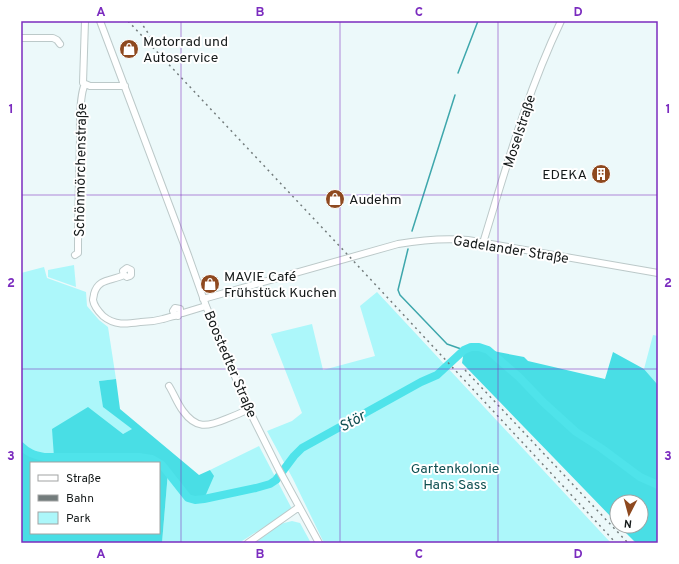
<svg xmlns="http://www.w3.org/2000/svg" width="679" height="564" font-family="Overpass,sans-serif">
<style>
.green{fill:#acf7fa}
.forest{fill:#49dee5;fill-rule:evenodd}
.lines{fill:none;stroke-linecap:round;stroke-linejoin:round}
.stream{stroke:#3ea7ac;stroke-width:1.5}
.river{stroke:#4fe3ea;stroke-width:8}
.minor-casing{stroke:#bcc9c9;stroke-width:8}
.minor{stroke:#fff;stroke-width:6}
.rail{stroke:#737c7c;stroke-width:1.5;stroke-dasharray:2 4;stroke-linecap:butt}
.grid{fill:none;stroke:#7b2cbf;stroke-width:1;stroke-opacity:0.55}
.labels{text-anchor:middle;stroke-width:4;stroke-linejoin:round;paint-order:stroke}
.poi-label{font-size:14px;fill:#151a1a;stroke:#fff;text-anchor:start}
.street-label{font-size:14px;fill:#151a1a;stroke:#fff}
.park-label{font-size:14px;fill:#0f5052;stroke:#fff}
.water-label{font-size:15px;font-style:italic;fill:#0f4f52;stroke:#fff}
.neatline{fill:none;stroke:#7b2cbf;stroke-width:1.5}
.grid-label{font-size:13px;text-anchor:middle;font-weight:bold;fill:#7b2cbf}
</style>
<rect width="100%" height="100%" fill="#ecf9fa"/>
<path class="green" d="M74,265L76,287L48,277V270Z
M44,267L47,278L86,292L87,306L99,320L108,327L116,379L99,381L133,429L123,434L54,457C40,457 31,456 21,446V273Z
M377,292L611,543H324L293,479L267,431L292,421L302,413L271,334L312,324L323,370L375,356L360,306Z
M653,335L658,336V385L644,369Z
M259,446L292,509L239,543H162L168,472L188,497L213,476L210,470Z
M292,521L300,523L311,543H255L280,524Z"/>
<path class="forest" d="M471,347H479L488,350L524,357L528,361L605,379L613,352L644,369L658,385V543H636L619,526H641V502H617V523L462,363L464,350Z
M116,379L120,409L199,475L210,470L214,476L204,499L195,500L188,498L168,472L162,543H21V446C31,456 40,457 54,457L52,429L88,407L123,434L132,429L103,407L99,381ZM31,463H159V533H31Z"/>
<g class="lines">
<path class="stream" d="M458,73L478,21
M412,231L455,95
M408,249L398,290L400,295L447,344L464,350"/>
<path class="river" d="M21,446C28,453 34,455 44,457H139L152,459L162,465L188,498L195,500L204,499L256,488L270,484L276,480L294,456L302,448L421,382L437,375L464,350L471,347H479L488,350L519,377L543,402L576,432L601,448L640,477L658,485"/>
<defs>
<path id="minor" d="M85,21L83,83L90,86H125
M100,21L188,255L206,306L248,408L278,468L319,543
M21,38H53L57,40L60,44
M483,243C506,168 527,92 561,21
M75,255L78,253C78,215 79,177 80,139C80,125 79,96 85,84
M124,275L123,271L127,268L131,270V275L130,276L127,277L124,275C112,281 98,278 94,294C94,296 93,298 93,300C94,306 99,312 103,316C115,326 127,324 141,322C149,322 156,321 163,319C168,318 173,315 178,316L180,313H183L206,306
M203,299L398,244C421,240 444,238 468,240L658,273
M175,315L173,311L175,308L180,309V313
M169,386C174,394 177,403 183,411C196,429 207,427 226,419C234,416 241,413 249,409
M248,543L299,507"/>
</defs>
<use href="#minor" class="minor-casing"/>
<use href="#minor" class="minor"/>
<path class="rail" d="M128,21L346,253L616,543
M140,21L154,42
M465,370L628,543"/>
</g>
<path class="grid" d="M181,21V543M340,21V543M498,21V543M21,195H658M21,369H658"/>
<defs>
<symbol id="shop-disc" viewBox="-11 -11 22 22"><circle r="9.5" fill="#8e491f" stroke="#fff"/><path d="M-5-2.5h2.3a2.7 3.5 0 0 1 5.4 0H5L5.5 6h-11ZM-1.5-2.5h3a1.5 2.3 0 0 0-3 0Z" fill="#fff"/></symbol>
<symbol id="building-disc" viewBox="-11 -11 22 22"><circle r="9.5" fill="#8e491f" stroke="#fff"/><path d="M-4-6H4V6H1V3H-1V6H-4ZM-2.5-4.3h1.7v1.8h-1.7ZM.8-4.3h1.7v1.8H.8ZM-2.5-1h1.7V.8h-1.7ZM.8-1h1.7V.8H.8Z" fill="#fff"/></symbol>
</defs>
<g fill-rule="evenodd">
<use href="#shop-disc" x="118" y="38" width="22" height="22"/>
<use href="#building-disc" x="590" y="163" width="22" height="22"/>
<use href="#shop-disc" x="324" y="188" width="22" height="22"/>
<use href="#shop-disc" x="199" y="273" width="22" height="22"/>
</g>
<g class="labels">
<g class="poi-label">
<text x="143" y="46">Motorrad und<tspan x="143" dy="16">Autoservice</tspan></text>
<text x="587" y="179" text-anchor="end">EDEKA</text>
<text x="349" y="204">Audehm</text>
<text x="224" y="281">MAVIE Café<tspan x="224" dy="16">Frühstück Kuchen</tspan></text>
</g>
<g class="street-label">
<text transform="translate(519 131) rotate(-72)" y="5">Moselstraße</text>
<text transform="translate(80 170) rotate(-89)" y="5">Schönmörchenstraße</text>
<text transform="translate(511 249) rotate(9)" y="5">Gadelander Straße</text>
<text transform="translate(231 364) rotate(67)" y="5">Boostedter Straße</text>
</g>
<g class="park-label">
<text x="455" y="473">Gartenkolonie<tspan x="455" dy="16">Hans Sass</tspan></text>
</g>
<g class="water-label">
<text transform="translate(352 421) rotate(-29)" y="5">Stör</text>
</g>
</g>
<rect width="679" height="564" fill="none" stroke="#ffffff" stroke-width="44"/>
<rect x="30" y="462" width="130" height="72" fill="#ffffff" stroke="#a1a3a3"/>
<rect x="38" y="475" width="20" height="6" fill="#ffffff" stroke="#a1a3a3"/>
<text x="66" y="482" font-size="12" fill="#151a1a">Straße</text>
<rect x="38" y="495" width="20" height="6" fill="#737c7c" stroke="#a1a3a3"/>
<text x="66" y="502" font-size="12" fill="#151a1a">Bahn</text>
<rect x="38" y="512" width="20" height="12" fill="#acf7fa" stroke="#a1a3a3"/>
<text x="66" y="522" font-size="12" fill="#151a1a">Park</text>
<g transform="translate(629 514) rotate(186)"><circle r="19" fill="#ffffff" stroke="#a1a3a3"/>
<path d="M0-3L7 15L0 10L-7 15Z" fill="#8e491f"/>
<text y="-6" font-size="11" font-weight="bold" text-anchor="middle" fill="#151a1a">N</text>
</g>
<rect x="22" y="22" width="635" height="520" class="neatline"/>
<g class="grid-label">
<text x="101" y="16">A</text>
<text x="260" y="16">B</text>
<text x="419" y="16">C</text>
<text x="578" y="16">D</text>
<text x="11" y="113">1</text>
<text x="668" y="113">1</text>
<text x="11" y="287">2</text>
<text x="668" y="287">2</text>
<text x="11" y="460">3</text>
<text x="668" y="460">3</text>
<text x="101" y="558">A</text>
<text x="260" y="558">B</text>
<text x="419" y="558">C</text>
<text x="578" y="558">D</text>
</g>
</svg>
